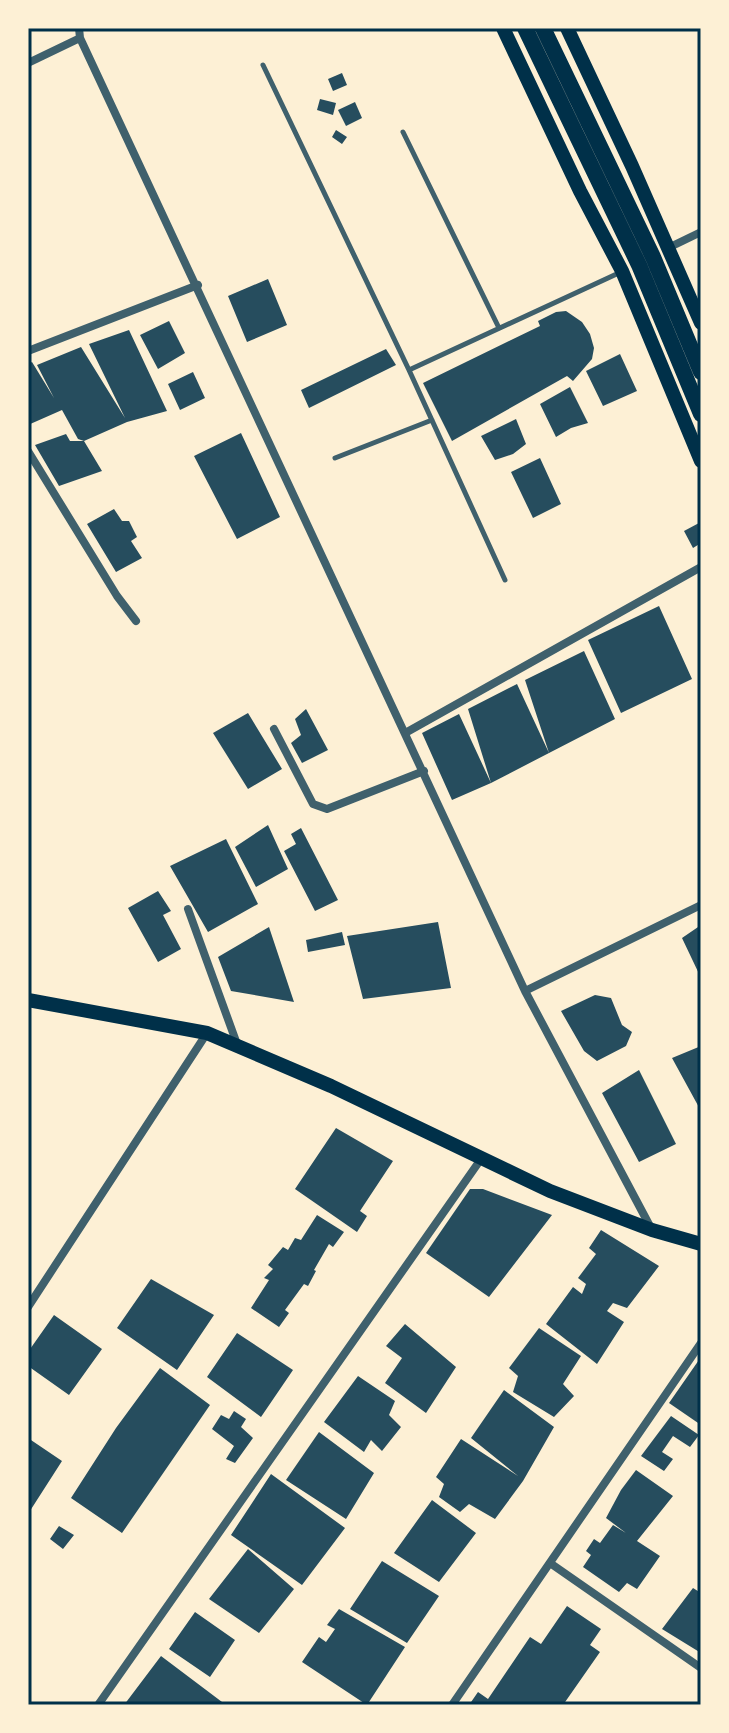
<svg xmlns="http://www.w3.org/2000/svg" width="729" height="1733" font-family="'Roboto Serif',serif">
<style>
.building{fill:#264d5e}
.lines{fill:none;stroke-linecap:round;stroke-linejoin:round}
.service{stroke:#3f606c;stroke-width:5}
.minor{stroke:#3f606c;stroke-width:8}
.secondary{stroke:#003049;stroke-width:14}
.primary{stroke:#003049;stroke-width:16}
.neatline{fill:none;stroke:#003049;stroke-width:3}
</style>
<rect width="100%" height="100%" fill="#fdf0d5"/>
<path class="building" d="M342,73L347,85L333,91L328,79Z
M320,99L336,103L333,115L317,110Z
M355,102L362,118L346,126L338,110Z
M336,130L347,137L342,144L332,137Z
M268,279L287,325L247,342L228,296Z
M566,311L582,322L590,334L594,348L592,359L573,381L567,376L452,441L423,383L540,326L538,321L556,312Z
M169,321L185,353L158,369L140,335Z
M129,330L167,411L127,422L84,441L102,471L59,486L35,445L66,434L70,441H84L78,439L62,410L28,425V364L32,362L54,398L37,365L81,347L125,418L89,344Z
M386,349L396,365L309,408L301,390Z
M620,354L637,391L603,406L586,371Z
M193,372L205,398L180,410L168,384Z
M570,387L588,423L571,428L556,437L540,404Z
M516,419L526,444L513,454L495,460L481,436Z
M241,433L280,517L237,539L194,456Z
M540,458L561,504L533,518L511,472Z
M114,509L122,521H129L137,537L131,541L142,558L116,572L87,524Z
M699,523L701,543L693,548L684,531Z
M659,606L692,679L621,713L588,640Z
M584,651L615,719L549,753L525,680Z
M517,684L549,753L491,783L468,709Z
M306,709L328,750L302,763L291,743L301,735L295,719Z
M248,713L282,769L248,789L213,733Z
M459,714L491,783L452,800L422,733Z
M268,825L288,869L256,887L235,847Z
M301,828L338,900L315,911L284,851L296,844L291,834Z
M226,839L258,904L208,932L170,866Z
M158,891L171,911L163,915L181,949L158,962L128,908Z
M438,922L451,988L363,999L347,936Z
M701,925V978L682,938Z
M269,927L294,1002L231,991L218,957Z
M342,932L345,945L308,952L306,940Z
M595,995L611,998L622,1025L632,1032L626,1046L597,1061L584,1051L561,1011Z
M701,1046V1111L672,1058Z
M639,1070L676,1144L639,1162L602,1093Z
M336,1128L393,1161L360,1211L367,1216L357,1232L295,1189Z
M470,1189H483L552,1215L489,1297L426,1253Z
M317,1215L344,1232L333,1247L329,1244L314,1270L316,1271L308,1286L304,1284L285,1310L289,1313L279,1327L251,1308L269,1280L264,1278L273,1269L268,1265L283,1247L288,1250L295,1238L301,1240Z
M601,1230L659,1266L627,1308L613,1303L607,1311L624,1322L597,1364L546,1324L573,1287L582,1294L586,1284L578,1278L596,1254L589,1248Z
M151,1279L214,1315L177,1370L117,1328Z
M54,1315L102,1349L69,1395L28,1366V1352Z
M405,1324L456,1367L426,1413L385,1383L402,1358L386,1346Z
M539,1328L581,1356L563,1384L574,1396L554,1417L513,1392L518,1376L509,1368Z
M237,1333L293,1370L261,1417L207,1377Z
M701,1357V1425L669,1403Z
M160,1368L210,1405L122,1533L71,1498L116,1428Z
M358,1376L395,1401L389,1415L401,1427L382,1451L371,1440L364,1452L324,1422Z
M504,1390L554,1427L523,1481L495,1519L469,1504L460,1512L439,1497L444,1484L436,1477L461,1439L518,1476L471,1438Z
M234,1411L246,1419L241,1427L253,1438L235,1463L226,1459L234,1446L212,1429L221,1415L229,1419Z
M671,1416L699,1435L690,1447L673,1436L662,1452L673,1459L664,1471L641,1456Z
M319,1432L374,1473L346,1519L286,1480Z
M28,1438L62,1461L28,1514Z
M636,1470L673,1496L637,1541L660,1556L637,1589L627,1583L619,1592L583,1567L591,1555L586,1551L594,1539L600,1543L613,1525L626,1533L606,1518L621,1490Z
M271,1474L345,1528L302,1585L231,1535Z
M432,1500L476,1533L439,1582L394,1553Z
M59,1526L74,1535L63,1549L50,1539Z
M248,1549L294,1589L259,1633L209,1599Z
M382,1561L439,1596L407,1643L350,1609Z
M693,1588L701,1593V1653L662,1629Z
M567,1606L601,1629L590,1645L600,1652L563,1705H469L478,1692L488,1699L530,1637L541,1644Z
M339,1609L405,1647L367,1705L302,1662L319,1637L326,1642L335,1629L327,1625Z
M195,1612L235,1640L210,1677L169,1649Z
M161,1656L226,1705H124Z"/>
<g class="lines">
<path class="service" d="M263,65L409,370L621,272
M403,132L499,328
M409,370L505,580
M335,458L432,420"/>
<path class="minor" d="M79,28L80,38L525,991L652,1230
M28,63L80,38
M668,248L701,232
M28,351L198,285
M28,451L117,596L136,621
M274,729L313,804L327,809L424,771
M407,732L701,567
M188,909L237,1044
M525,991L701,905
M28,1307L207,1033
M550,1563L701,1668
M98,1705L481,1159
M452,1705L701,1343"/>
<path class="secondary" d="M503,28L580,191L622,271L701,461
M567,28L632,166L701,323
M28,1000L207,1033L331,1086L550,1191L652,1230L701,1244"/>
<path class="primary" d="M525,28L639,265L701,414
M543,28L653,257L701,372"/>
</g>
<rect width="729" height="1733" fill="none" stroke="#fdf0d5" stroke-width="60"/>
<rect x="30" y="30" width="669" height="1673" class="neatline"/>
</svg>
